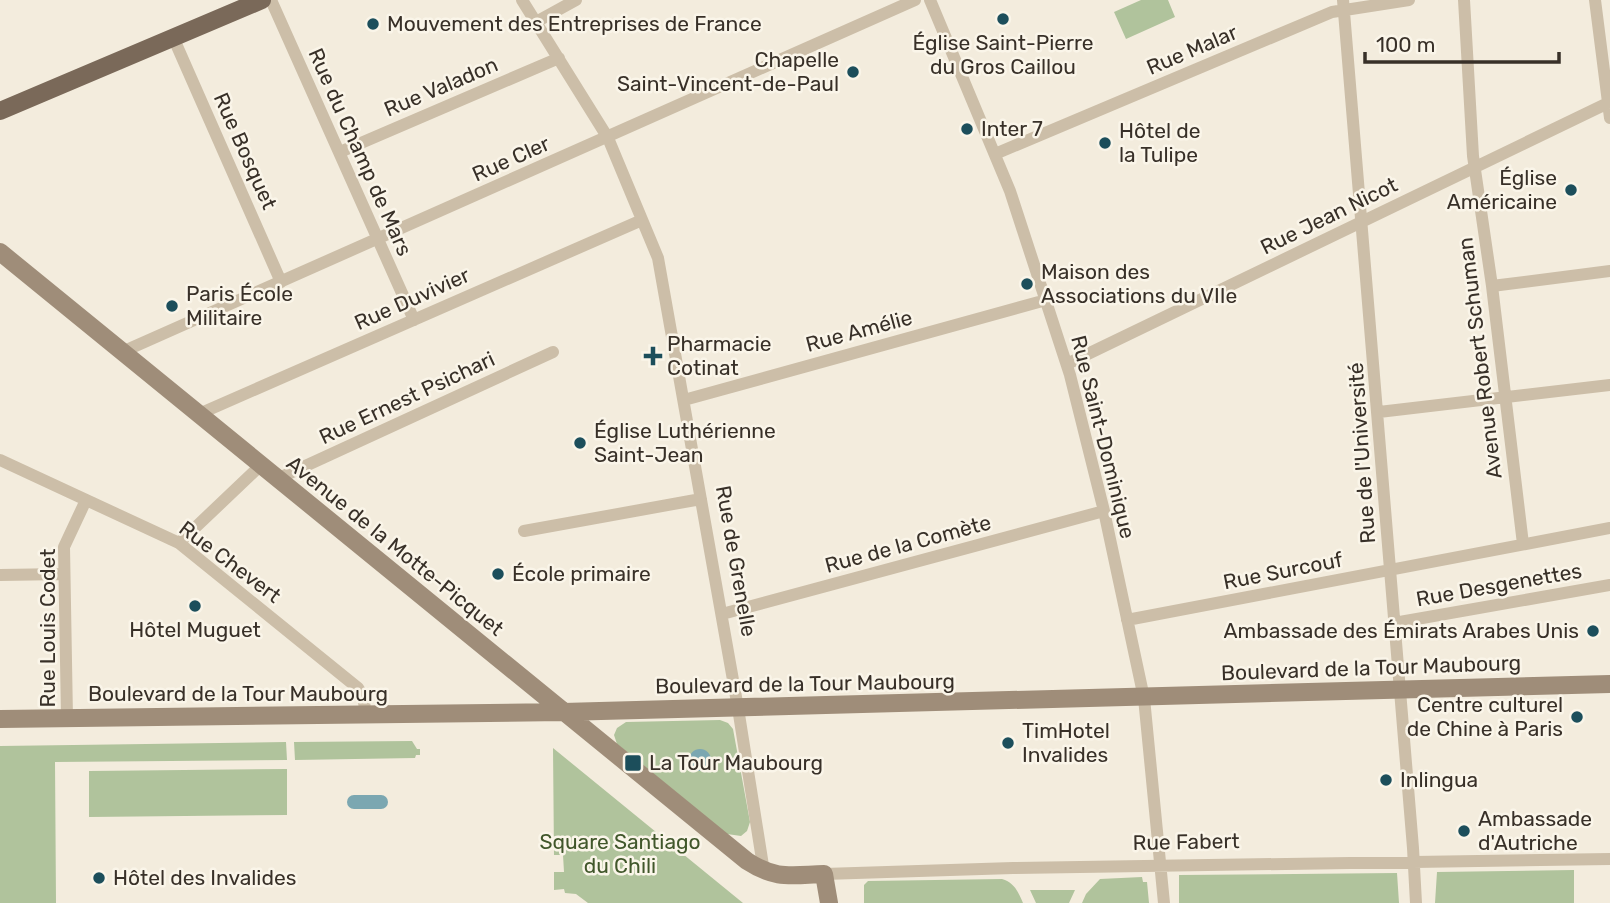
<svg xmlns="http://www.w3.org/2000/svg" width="1610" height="903" font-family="Rubik,sans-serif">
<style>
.green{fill:#b0c39c}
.water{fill:#7ba7b1}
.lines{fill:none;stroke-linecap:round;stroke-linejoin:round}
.canal{stroke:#7ba7b1;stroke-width:14}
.street{stroke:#ccbea8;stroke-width:12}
.secondary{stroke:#9f8d79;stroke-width:18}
.primary{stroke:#7a6959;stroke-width:18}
.poi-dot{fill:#1c4e5b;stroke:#faf5e9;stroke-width:2.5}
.labels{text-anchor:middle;stroke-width:5;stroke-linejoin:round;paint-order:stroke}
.poi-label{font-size:21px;fill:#383028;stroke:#faf5e9;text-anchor:start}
.street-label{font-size:21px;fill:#383028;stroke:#faf5e9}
.park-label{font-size:21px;fill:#41572b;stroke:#faf5e9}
</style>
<rect width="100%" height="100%" fill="#f3ecdd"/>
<path class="green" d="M1141,0H1168L1175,17L1126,39L1114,12Z
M720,720L728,723L733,729L750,822L747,831L741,836L727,834L617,744L614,735L617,728L626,722Z
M412,741L417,749H420V755H416L415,758L295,760L294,742Z
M286,742L287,760L55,762L56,903H0V746Z
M553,748L743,903H588L576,894L565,893L564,889L554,890V872H564L563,855H554Z
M287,769V815L89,817V771Z
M1574,870V903H1435L1437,872Z
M1397,873L1399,903H1179V875Z
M1142,877L1143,882H1147L1149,903H1082L1086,894L1100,879Z
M1002,879C1015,883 1018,892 1023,903H864V885L868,881Z
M1030,890H1075L1069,903H1036Z"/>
<path class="water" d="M689 760a11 11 0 1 1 22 0a11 11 0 1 1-22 0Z"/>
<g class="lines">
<path class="canal" d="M354,802H381"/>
<path class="street" d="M271,0L414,320
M522,0L608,138L658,258L738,708L764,872
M930,0L1010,191L1070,375L1104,511L1144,698L1164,903
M1343,0L1413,848L1416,903
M1464,0L1473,156L1492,286L1523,544
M1595,0L1610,118
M536,22L576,0
M173,37L281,282
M340,152L559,58
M995,154L1332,12L1409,0
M1492,286L1610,271
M122,352L915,0
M1067,364L1608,103
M684,400L1046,300
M1379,412L1610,385
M199,414L642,220
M0,460L179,543L358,688L363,696L366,715
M277,479L553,352
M524,531L701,499
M179,543L261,465
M0,575L64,574
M722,614L1104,511
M1127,620L1610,528
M1394,623L1610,585
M67,718L64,547L86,500
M824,874L1013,868L1610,859"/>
<path class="secondary" d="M0,252L747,861C776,880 791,875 824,874L829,903
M0,719L563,712L1610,684"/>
<path class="primary" d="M0,111L262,0"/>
</g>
<g class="poi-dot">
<circle cx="1003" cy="19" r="7"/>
<circle cx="373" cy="24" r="7"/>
<circle cx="853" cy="72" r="7"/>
<circle cx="967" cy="129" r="7"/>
<circle cx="1105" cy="143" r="7"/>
<circle cx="1571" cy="190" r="7"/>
<circle cx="1027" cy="284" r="7"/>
<circle cx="172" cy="306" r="7"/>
<path d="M649.5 345.5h7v7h7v7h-7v7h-7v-7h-7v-7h7z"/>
<circle cx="580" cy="443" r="7"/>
<circle cx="498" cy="574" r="7"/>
<circle cx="195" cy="606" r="7"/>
<circle cx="1593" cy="631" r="7"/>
<circle cx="1577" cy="717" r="7"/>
<circle cx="1008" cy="743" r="7"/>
<rect x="624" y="754" width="18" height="18" rx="3.5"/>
<circle cx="1386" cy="780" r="7"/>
<circle cx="1464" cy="831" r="7"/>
<circle cx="99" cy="878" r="7"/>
</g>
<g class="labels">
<g class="poi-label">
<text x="387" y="31">Mouvement des Entreprises de France</text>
<text x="1003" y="50" text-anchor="middle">Église Saint-Pierre<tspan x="1003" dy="24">du Gros Caillou</tspan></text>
<text x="839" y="67" text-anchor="end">Chapelle<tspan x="839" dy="24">Saint-Vincent-de-Paul</tspan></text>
<text x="981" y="136">Inter 7</text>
<text x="1119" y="138">Hôtel de<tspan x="1119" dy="24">la Tulipe</tspan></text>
<text x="1557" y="185" text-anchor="end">Église<tspan x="1557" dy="24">Américaine</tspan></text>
<text x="1041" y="279">Maison des<tspan x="1041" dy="24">Associations du VIIe</tspan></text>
<text x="186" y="301">Paris École<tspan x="186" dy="24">Militaire</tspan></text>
<text x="667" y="351">Pharmacie<tspan x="667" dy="24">Cotinat</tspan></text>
<text x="594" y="438">Église Luthérienne<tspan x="594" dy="24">Saint-Jean</tspan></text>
<text x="512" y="581">École primaire</text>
<text x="195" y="637" text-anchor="middle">Hôtel Muguet</text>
<text x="1579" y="638" text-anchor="end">Ambassade des Émirats Arabes Unis</text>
<text x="1563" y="712" text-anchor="end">Centre culturel<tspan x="1563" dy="24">de Chine à Paris</tspan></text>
<text x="1022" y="738">TimHotel<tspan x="1022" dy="24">Invalides</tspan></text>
<text x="649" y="770">La Tour Maubourg</text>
<text x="1400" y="787">Inlingua</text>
<text x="1478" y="826">Ambassade<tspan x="1478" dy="24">d'Autriche</tspan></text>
<text x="113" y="885">Hôtel des Invalides</text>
</g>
<g class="street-label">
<text transform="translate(1192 50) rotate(-23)" y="7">Rue Malar</text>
<text transform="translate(441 87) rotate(-23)" y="7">Rue Valadon</text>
<text transform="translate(245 151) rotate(66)" y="7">Rue Bosquet</text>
<text transform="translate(360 152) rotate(66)" y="7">Rue du Champ de Mars</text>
<text transform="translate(511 159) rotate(-24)" y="7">Rue Cler</text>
<text transform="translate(1329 216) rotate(-26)" y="7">Rue Jean Nicot</text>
<text transform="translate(412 299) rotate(-24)" y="7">Rue Duvivier</text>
<text transform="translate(859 331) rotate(-15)" y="7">Rue Amélie</text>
<text transform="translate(1480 358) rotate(-97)" y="7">Avenue Robert Schuman</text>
<text transform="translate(407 398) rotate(-25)" y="7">Rue Ernest Psichari</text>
<text transform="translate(1103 437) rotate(76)" y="7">Rue Saint-Dominique</text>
<text transform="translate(1362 453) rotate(-94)" y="7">Rue de l'Université</text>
<text transform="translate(908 544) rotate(-15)" y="7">Rue de la Comète</text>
<text transform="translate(395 546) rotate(39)" y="7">Avenue de la Motte-Picquet</text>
<text transform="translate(736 561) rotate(80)" y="7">Rue de Grenelle</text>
<text transform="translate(230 562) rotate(37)" y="7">Rue Chevert</text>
<text transform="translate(1283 571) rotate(-11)" y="7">Rue Surcouf</text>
<text transform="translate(1499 585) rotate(-10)" y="7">Rue Desgenettes</text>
<text transform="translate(48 628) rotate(-90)" y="7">Rue Louis Codet</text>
<text transform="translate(1371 668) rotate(-2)" y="7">Boulevard de la Tour Maubourg</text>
<text transform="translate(805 684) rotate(-1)" y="7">Boulevard de la Tour Maubourg</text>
<text x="238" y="701">Boulevard de la Tour Maubourg</text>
<text transform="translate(1186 842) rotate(-1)" y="7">Rue Fabert</text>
</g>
<g class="park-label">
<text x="620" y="849">Square Santiago<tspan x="620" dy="24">du Chili</tspan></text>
</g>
</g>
<path d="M1365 52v10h194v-10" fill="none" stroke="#383028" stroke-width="3.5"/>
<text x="1376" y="52" font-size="21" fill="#383028" stroke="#faf5e9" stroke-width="5" paint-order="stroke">100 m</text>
</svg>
